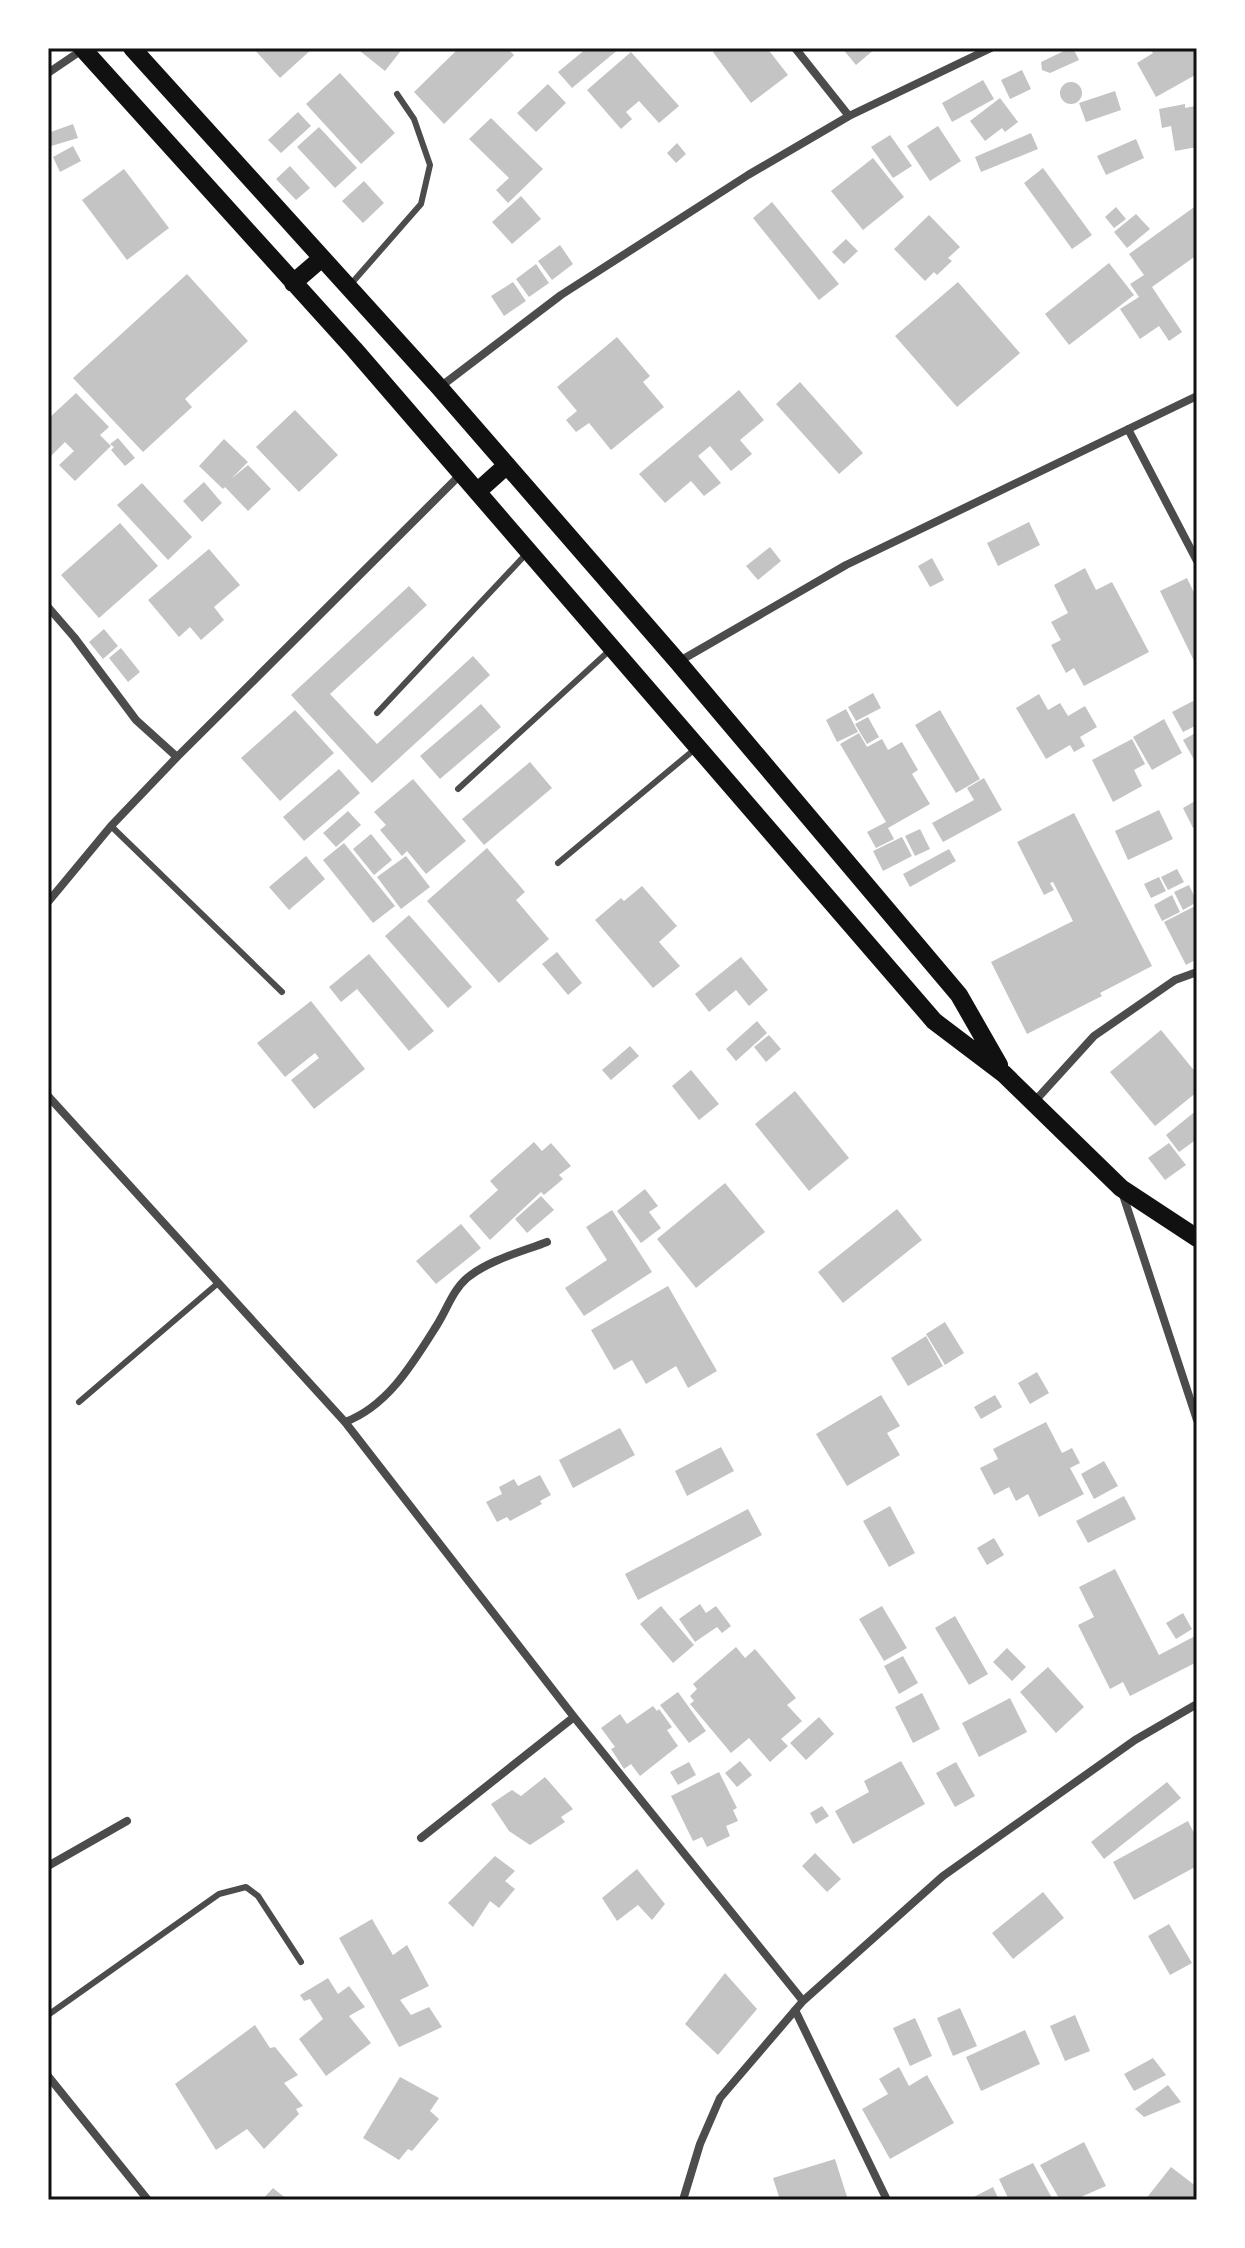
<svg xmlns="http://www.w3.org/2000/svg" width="1245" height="2248" font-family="'Sofia Sans Condensed',sans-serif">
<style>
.building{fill:#c4c4c4}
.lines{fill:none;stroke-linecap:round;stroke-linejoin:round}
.service{stroke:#4c4c4c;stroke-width:6}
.minor{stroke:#4c4c4c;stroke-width:8}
.primary{stroke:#111;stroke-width:18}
.neatline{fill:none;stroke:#111;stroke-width:3}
</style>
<rect width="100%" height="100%" fill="#fff"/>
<path class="building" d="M253,48H313L280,78Z
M362,48H403L385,71L360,51Z
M459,48H507L514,55L444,124L414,92Z
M587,48H620L572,88L558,72Z
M718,48H767L788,75L751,103L713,52Z
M842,48H876L856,65Z
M1062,48H1073L1079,60L1050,73L1042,70L1041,62L1064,51Z
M1150,48H1197V74L1156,97L1137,63L1153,53Z
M631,52L679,106L659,123L639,101L626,112L632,119L621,129L587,90Z
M1022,70L1031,89L1010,99L1001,80Z
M340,73L395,133L361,164L306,104Z
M983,80L994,99L952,122L942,103Z
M1060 93a11 11 0 1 1 22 0a11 11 0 1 1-22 0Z
M548,84L566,103L536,132L517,113Z
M1115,91L1121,110L1086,122L1079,103Z
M1000,98L1018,122L1005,132L1002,128L985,141L970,121Z
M1185,104V108L1195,106L1197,147L1175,151L1171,126L1162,128L1159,109Z
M298,112L311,126L281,153L268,140Z
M491,118L543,169L508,203L496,190L509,178L469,139Z
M73,124L78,138L48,147V133Z
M938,126L961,161L930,181L907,146Z
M319,127L357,168L335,188L297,147Z
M1031,133L1038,149L981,172L975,157Z
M890,135L912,166L893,178L871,147Z
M1136,139L1144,158L1106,175L1097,156Z
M677,143L686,154L676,163L667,153Z
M73,146L81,161L60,172L53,157Z
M873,158L904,197L863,230L831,191Z
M290,166L310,188L296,200L276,179Z
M1043,168L1092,235L1072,249L1024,183Z
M124,169L169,228L127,260L82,200Z
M364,181L384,203L363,223L342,201Z
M521,196L541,219L512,244L492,222Z
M772,202L839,284L819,300L753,218Z
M1197,205V255L1152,287L1182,332L1169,341L1159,326L1140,339L1120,309L1139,297L1130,284L1144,275L1129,254Z
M1116,207L1126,219L1114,228L1105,217Z
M1136,214L1150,229L1127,248L1114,232Z
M929,215L960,247L948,258L952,261L937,275L934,272L925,281L894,249Z
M846,239L858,251L844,264L832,252Z
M560,245L573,264L552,280L538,261Z
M1109,263L1134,295L1069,345L1045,314Z
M536,264L549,283L529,297L516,279Z
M187,274L248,341L185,399L192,407L143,452L73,378Z
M513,282L526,301L504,316L491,296Z
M958,282L1020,353L957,407L895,336Z
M617,337L650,376L643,382L664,407L611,450L589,423L576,432L566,420L577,411L557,387Z
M800,382L863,453L839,474L776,404Z
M739,390L764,420L740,440L752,454L731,471L710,446L698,456L721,483L704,496L691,481L665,503L639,474Z
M76,393L109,427L100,435L111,446L75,481L59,465L74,451L65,442L48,459V430L51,427L48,419Z
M295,410L338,455L299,492L256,447Z
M118,438L135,458L125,466L111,450L114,447L110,444Z
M224,439L248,462L231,479L248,465L271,489L248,511L225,487L223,489L199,466Z
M204,482L222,503L202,522L183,501Z
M142,483L192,537L168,560L117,505Z
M1029,522L1040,545L998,566L987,543Z
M120,523L158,566L99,618L61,575Z
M770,547L781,561L758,580L746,566Z
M209,549L240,585L214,607L224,620L201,640L190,627L179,637L148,600Z
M932,558L944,580L930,587L918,566Z
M1085,568L1096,590L1112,582L1149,652L1084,686L1074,668L1066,673L1051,645L1061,640L1051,622L1068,613L1054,585Z
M1187,578L1197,599V667L1160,591Z
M409,586L427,605L330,694L377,744L473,656L490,675L372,783L291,695Z
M104,629L118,646L103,659L89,642Z
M121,648L140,672L128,682L109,658Z
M873,693L881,708L856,721L848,707Z
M1039,694L1048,710L1060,703L1068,716L1085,706L1097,727L1080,737L1085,746L1074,752L1070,745L1046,759L1016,708Z
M1193,701L1197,709V725L1183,732L1172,712Z
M481,704L501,727L440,779L420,756Z
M846,709L858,732L837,742L826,720Z
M295,710L334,753L280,801L241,758Z
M940,710L980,779L956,793L915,725Z
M868,717L879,737L867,744L855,724Z
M1164,719L1182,753L1152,770L1133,737Z
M1197,732V765L1183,740Z
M859,733L867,747L882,739L888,750L902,742L918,770L912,774L930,804L888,828L894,839L876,848L867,832L886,822L840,744Z
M1132,739L1145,764L1134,770L1142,786L1113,802L1092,760Z
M530,762L552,788L484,845L462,819Z
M339,769L360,793L304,841L283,817Z
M984,778L1002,810L943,842L932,823L974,800L967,788Z
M413,779L466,841L426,874L407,851L402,856L380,830L386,825L374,812Z
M1197,800V826L1193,828L1183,808Z
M1159,810L1173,839L1128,860L1115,831Z
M348,811L361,825L336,847L323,833Z
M1074,813L1152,966L1100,993L1102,996L1027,1034L991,962L1073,921L1053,882L1050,883L1054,890L1044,895L1017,842Z
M920,829L930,849L915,856L905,836Z
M371,834L392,860L374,875L353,849Z
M902,837L912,856L883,871L873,851Z
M344,843L395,906L373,923L323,860Z
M487,848L525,892L516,900L549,939L499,983L427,901Z
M949,849L956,861L910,887L903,874Z
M306,856L325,879L289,910L269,887Z
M406,856L430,887L401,909L377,877Z
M1177,869L1184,882L1168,890L1161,877Z
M1159,877L1166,891L1151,898L1144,884Z
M1189,885L1197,902L1183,910L1174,892Z
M642,886L677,926L659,942L680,966L653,988L595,920L621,898L624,901Z
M1172,895L1180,912L1162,921L1154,905Z
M1197,905V959L1186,965L1164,922Z
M409,915L472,987L448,1008L385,936Z
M557,952L582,983L568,995L542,964Z
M369,954L434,1031L409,1051L357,989L341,1002L329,987Z
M741,957L768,990L749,1006L736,990L709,1012L695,994Z
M311,1001L365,1069L314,1109L291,1080L319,1058L315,1053L285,1077L257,1043Z
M757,1021L767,1033L736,1061L726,1049Z
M1161,1030L1197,1074V1092L1155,1126L1110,1072Z
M769,1035L781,1049L766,1062L754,1047Z
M630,1046L639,1056L611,1080L602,1070Z
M691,1070L719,1104L699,1120L672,1086Z
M795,1091L849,1158L809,1191L755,1124Z
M1197,1110V1139L1179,1152L1166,1135Z
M534,1142L542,1151L551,1143L571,1166L559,1175L563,1179L544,1195L541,1192L490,1240L469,1216L498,1190L490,1181Z
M1169,1143L1186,1165L1165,1180L1148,1158Z
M725,1183L765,1232L696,1288L657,1239Z
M645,1189L658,1206L649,1212L661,1228L641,1243L617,1211Z
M541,1196L554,1210L527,1233L515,1219Z
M897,1209L922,1240L843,1303L818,1272Z
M612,1210L652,1272L584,1316L565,1288L607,1260L586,1227Z
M461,1224L481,1248L436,1284L416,1261Z
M668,1286L717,1371L688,1388L676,1366L646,1384L632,1360L614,1370L591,1330Z
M945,1322L964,1353L945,1365L926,1334Z
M926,1336L943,1366L908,1386L891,1358Z
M1037,1372L1049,1393L1030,1404L1018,1383Z
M881,1395L900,1426L887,1433L900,1455L847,1486L816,1434Z
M995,1395L1002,1407L981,1419L974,1407Z
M1046,1422L1062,1453L1072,1448L1080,1463L1070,1468L1084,1494L1039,1517L1028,1494L1016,1501L1009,1487L994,1495L980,1468L998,1459L993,1449Z
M620,1428L635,1455L573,1488L559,1460Z
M721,1447L734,1471L687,1496L675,1471Z
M1104,1461L1118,1486L1094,1499L1081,1474Z
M540,1475L551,1495L540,1501L542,1504L510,1521L507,1517L497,1522L486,1502L502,1494L499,1487L514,1479L518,1486Z
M1124,1496L1136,1519L1088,1543L1076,1521Z
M890,1506L915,1553L889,1567L863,1521Z
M748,1509L762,1535L638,1600L625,1574Z
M994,1538L1004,1555L987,1565L977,1548Z
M1115,1569L1159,1655L1197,1635V1662L1130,1696L1123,1682L1110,1689L1078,1625L1094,1617L1079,1587Z
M700,1604L706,1613L716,1606L731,1626L722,1633L717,1627L695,1642L679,1619Z
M661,1606L694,1645L673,1663L640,1624Z
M882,1606L907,1648L884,1661L859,1619Z
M1183,1613L1192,1629L1176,1639L1166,1623Z
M955,1616L988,1674L969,1685L935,1628Z
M736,1647L745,1658L755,1649L796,1698L787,1705L802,1721L781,1739L788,1746L770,1762L749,1738L731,1753L690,1704L694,1701L690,1696L697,1689L693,1684Z
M1007,1648L1026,1667L1012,1681L993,1662Z
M903,1656L918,1683L899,1694L884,1666Z
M1048,1667L1084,1707L1056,1733L1020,1692Z
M678,1692L706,1731L689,1743L660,1705Z
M922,1693L940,1729L913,1743L895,1707Z
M1010,1698L1027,1732L979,1757L962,1723Z
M653,1706L657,1711L659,1709L672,1727L667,1730L678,1746L640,1776L631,1764L624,1769L611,1749L615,1747L601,1728L620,1714L627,1724Z
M819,1717L834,1734L806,1760L790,1743Z
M740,1761L752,1775L737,1787L725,1773Z
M901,1761L925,1804L853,1844L835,1811L869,1792L864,1781Z
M689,1762L696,1775L678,1785L670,1772Z
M956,1762L975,1796L955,1807L936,1773Z
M719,1772L737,1808L733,1810L738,1821L726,1826L730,1836L707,1847L702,1837L693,1841L671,1796Z
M545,1777L573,1809L561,1817L565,1822L530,1845L509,1831L491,1804L512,1790L521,1796Z
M1167,1782L1181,1798L1104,1859L1091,1842Z
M822,1806L829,1816L816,1824L810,1813Z
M1188,1821L1197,1839V1866L1134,1900L1113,1862Z
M815,1853L841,1879L827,1892L802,1866Z
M495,1856L515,1871L505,1881L515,1889L499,1908L490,1901L473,1927L448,1903Z
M637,1869L665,1904L652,1920L638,1905L617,1921L602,1898Z
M1043,1892L1064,1918L1013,1959L992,1933Z
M372,1919L393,1955L407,1945L429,1986L400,2000L411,2015L429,2007L442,2027L399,2047L339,1938Z
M1169,1924L1192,1963L1170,1975L1148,1936Z
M725,1973L757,2009L718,2055L685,2024Z
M328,1978L338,1994L349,1986L365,2007L349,2016L371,2043L326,2076L299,2039L323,2019L310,1999L304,2001L300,1995Z
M960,2008L977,2046L953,2056L937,2018Z
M1075,2015L1090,2051L1065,2061L1050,2026Z
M915,2018L932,2056L910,2066L893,2028Z
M255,2025L270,2048L275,2047L298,2075L284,2083L303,2106L296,2109L299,2114L264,2149L247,2129L216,2150L175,2084Z
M1025,2030L1040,2064L981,2091L966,2057Z
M1153,2058L1166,2075L1134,2091L1124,2074Z
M899,2067L909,2086L927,2075L954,2123L890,2159L862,2109L888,2094L879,2079Z
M400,2077L439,2098L430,2111L439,2119L412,2151L408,2149L399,2160L363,2138Z
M1168,2085L1181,2102L1144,2117L1135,2109Z
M1084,2142L1106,2186L1074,2200H1060L1040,2165Z
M835,2159L848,2200H780L773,2178Z
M1033,2163L1053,2200H1009L999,2179Z
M1171,2167L1197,2187V2200H1145Z
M993,2187L999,2200H968Z
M273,2188L288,2200H262Z"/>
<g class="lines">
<path class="service" d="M351,284L421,204L430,165L414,119L397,94
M377,713L527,553
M458,789L610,650
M111,826L282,992
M558,863L695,749
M79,1402L217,1284
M48,2015L219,1894L246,1887L258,1896L301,1962"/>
<path class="minor" d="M795,48L849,116
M48,73L82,50
M440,387L561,295L748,175L849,116L991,48
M1128,429L1197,561
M48,607L74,637L136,720L177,757
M678,662L846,565L1197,396
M48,902L111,826L177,757L461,474
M48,1096L345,1422L574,1717L803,2001
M1034,1102L1094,1036L1175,980L1197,972
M1122,1192L1197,1420
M345,1422C388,1406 413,1363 437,1325C447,1309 453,1290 467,1278C489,1260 521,1252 547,1242
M421,1838L574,1717
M48,1866L127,1821
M795,2010L887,2200
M48,2076L148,2200
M683,2200L700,2144L720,2098L803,2001L943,1876L1135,1740L1197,1704"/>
<path class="primary" d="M82,48L354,349L934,1021L1004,1074L1121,1188L1197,1238
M132,48L439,387L678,662L959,995L999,1065
M293,283L322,258
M478,491L507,465"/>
</g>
<rect width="1245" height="2248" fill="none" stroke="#ffffff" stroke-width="100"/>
<rect x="50" y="50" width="1145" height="2148" class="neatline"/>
</svg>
